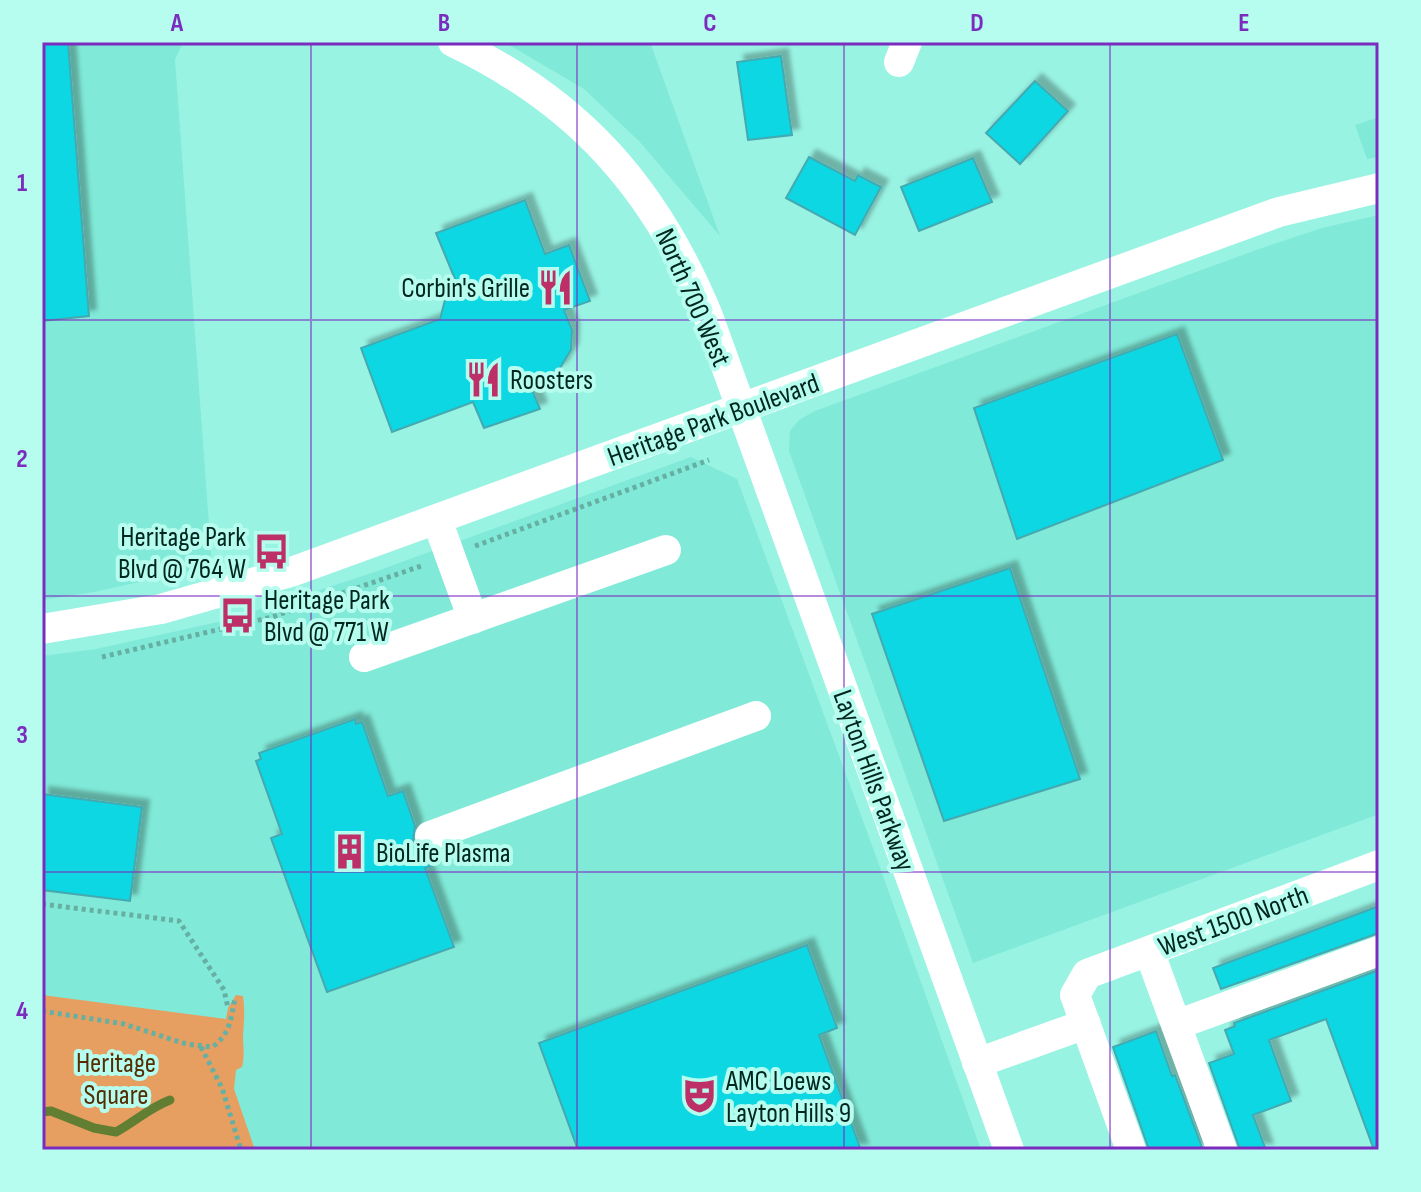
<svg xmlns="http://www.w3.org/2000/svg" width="1421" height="1192" font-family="'Sofia Sans Condensed',sans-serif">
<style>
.built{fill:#80e9d7}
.green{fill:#e69f60}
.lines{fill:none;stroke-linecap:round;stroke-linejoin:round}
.stream{stroke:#617e32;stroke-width:9}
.building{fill:#07d7e2;stroke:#47a9b0;stroke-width:2;filter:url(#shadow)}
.path{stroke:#66b0a3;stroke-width:5;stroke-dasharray:4 4;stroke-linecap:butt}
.minor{stroke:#fff;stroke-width:30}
.grid{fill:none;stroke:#7b2cbf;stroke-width:2;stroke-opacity:0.55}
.labels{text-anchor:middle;stroke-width:8;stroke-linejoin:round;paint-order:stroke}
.poi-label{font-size:28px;fill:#002620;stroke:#b6fdef;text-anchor:start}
.street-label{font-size:28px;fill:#002620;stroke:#b6fdef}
.park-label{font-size:28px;fill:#552d00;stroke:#b6fdef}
.neatline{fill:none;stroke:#7b2cbf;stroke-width:3}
.grid-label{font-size:26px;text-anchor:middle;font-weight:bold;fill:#7b2cbf}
</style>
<defs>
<filter id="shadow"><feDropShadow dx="7" dy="-7" stdDeviation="2" flood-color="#0004"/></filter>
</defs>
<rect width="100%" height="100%" fill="#98f3e3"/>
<path class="built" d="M42,42H183L175,60L212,566L94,592L42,600Z
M504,42H650L720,236L639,141L584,89Z
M1379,117V157L1367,159L1355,125Z
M1379,215V814L973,963L789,451L790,431L799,420L815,411L1259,249L1322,228Z
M691,457L737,479L873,848L981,1150H42V656L96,649L227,620L366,575Z"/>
<path class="green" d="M42,995L226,1019L228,1008L236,995L243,996C245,1010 244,1021 243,1035C243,1047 245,1055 242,1067L236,1070L234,1089L255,1150H42Z"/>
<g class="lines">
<path class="stream" d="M42,1112L51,1111L94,1128L116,1132C136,1121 149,1108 170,1100"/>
</g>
<path class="building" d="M68,42L89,316L42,321V44Z
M781,56L792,135L748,140L737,62Z
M1035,81L1068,111L1020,164L986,133Z
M809,157L855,181L858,175L881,187L855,235L786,198Z
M973,158L992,202L919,231L901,187Z
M525,200L545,254L569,245L590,301L564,310L572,330L571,350L560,368L530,385L540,409L484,428L473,402L392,432L361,348L440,319L445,300L457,284L436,233Z
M1177,334L1223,460L1017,539L974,408Z
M1010,568L1080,779L944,821L872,614Z
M355,719L356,724L362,722L388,796L403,791L415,826L413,841L418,849L425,853L430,867L425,868L454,947L327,992L271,838L282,834L256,761L261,759L259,753Z
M42,794L142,807L130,901L42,890Z
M1379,906V933L1221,989L1213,968Z
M807,945L837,1028L819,1035L861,1150H578L539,1043Z
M1379,970V1150H1374L1326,1019L1269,1040L1291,1101L1253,1115L1266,1150H1240L1209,1063L1234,1054L1225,1030L1235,1026L1234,1023Z
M1156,1031L1172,1076L1175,1075L1203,1150H1149L1113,1047Z"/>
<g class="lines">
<path class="path" d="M475,546L709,460
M102,657L272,617L424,565
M42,904L179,921L224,990L228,1008
M42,1011L124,1024L186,1044L212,1047C230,1035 231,1019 235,998
M201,1047L222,1088L241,1150"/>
<path class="minor" d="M453,42C579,102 655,188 708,316L1009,1150
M899,62L907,42
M437,520L473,619
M42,629L161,609L294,571L1279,212L1379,188
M364,657L666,550
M430,836L756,716
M1149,951L1222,1150
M1176,1025L1379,951
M977,1063L1086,1024
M1131,1150L1075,995L1087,974L1379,865"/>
</g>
<path class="grid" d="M311,42V1150M577,42V1150M844,42V1150M1110,42V1150M42,320H1379M42,596H1379M42,872H1379"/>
<defs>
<symbol id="restaurant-bare" viewBox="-9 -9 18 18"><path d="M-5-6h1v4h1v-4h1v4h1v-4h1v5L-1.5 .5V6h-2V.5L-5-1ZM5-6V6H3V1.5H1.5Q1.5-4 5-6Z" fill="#bc3067" stroke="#b6fdef" stroke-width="2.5" paint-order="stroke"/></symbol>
<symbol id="bus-bare" viewBox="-9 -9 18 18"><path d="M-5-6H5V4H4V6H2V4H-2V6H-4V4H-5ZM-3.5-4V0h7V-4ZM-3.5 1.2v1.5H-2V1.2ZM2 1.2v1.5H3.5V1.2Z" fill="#bc3067" stroke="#b6fdef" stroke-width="2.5" paint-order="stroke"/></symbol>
<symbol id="building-bare" viewBox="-9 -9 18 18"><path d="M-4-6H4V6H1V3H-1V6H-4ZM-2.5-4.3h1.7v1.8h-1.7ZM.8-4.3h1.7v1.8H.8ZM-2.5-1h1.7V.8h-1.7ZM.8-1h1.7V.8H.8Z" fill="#bc3067" stroke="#b6fdef" stroke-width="2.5" paint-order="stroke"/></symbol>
<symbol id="theatre-bare" viewBox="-9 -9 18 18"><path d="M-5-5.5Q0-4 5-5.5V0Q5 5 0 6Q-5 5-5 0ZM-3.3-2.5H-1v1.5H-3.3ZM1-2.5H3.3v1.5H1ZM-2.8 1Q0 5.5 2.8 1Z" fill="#bc3067" stroke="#b6fdef" stroke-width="2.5" paint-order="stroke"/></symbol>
</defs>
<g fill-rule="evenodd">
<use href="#restaurant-bare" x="530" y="262" width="51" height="51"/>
<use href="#restaurant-bare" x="458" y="354" width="51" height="51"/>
<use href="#bus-bare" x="246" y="526" width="51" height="51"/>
<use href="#bus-bare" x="212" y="590" width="51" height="51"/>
<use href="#building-bare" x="324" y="826" width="51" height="51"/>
<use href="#theatre-bare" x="674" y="1070" width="51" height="51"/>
</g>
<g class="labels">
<g class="poi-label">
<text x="530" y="297" text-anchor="end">Corbin's Grille</text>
<text x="510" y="389">Roosters</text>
<text x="246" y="546" text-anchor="end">Heritage Park<tspan x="246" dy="32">Blvd @ 764 W</tspan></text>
<text x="264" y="609">Heritage Park<tspan x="264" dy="32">Blvd @ 771 W</tspan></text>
<text x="376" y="862">BioLife Plasma</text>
<text x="726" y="1090">AMC Loews<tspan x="726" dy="32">Layton Hills 9</tspan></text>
</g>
<g class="street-label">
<text transform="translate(694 297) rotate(66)" y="10">North 700 West</text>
<text transform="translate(713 419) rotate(-20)" y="10">Heritage Park Boulevard</text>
<text transform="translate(875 780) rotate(70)" y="10">Layton Hills Parkway</text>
<text transform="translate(1233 920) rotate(-20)" y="10">West 1500 North</text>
</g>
<g class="park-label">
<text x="116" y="1072">Heritage<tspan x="116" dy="32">Square</tspan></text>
</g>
</g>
<rect width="1421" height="1192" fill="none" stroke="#b6fdef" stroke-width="88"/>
<rect x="44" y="44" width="1333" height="1104" class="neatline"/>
<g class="grid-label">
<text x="177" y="31">A</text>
<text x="444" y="31">B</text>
<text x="710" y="31">C</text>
<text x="977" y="31">D</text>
<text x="1244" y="31">E</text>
<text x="22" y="191">1</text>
<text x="22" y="467">2</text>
<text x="22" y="743">3</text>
<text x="22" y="1019">4</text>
</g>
</svg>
